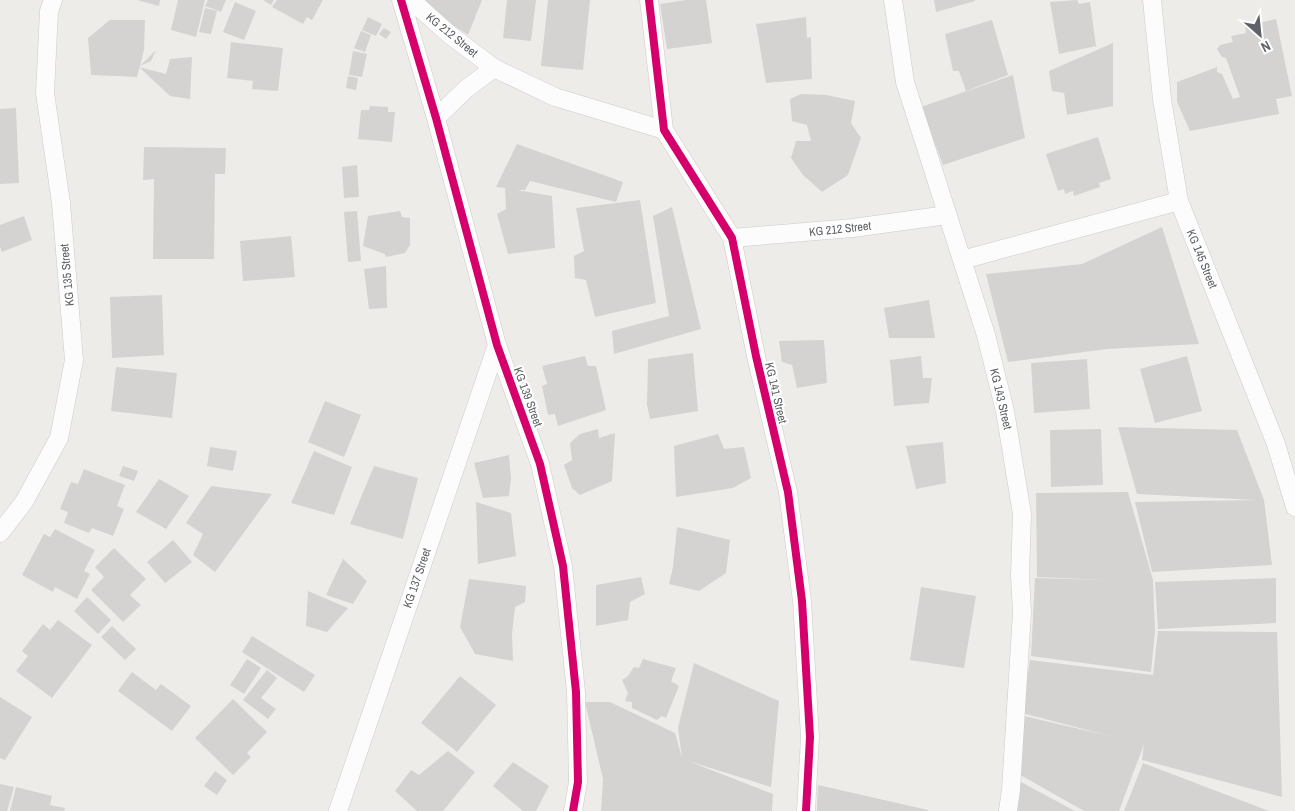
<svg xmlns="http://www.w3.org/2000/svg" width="1295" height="811" font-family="'Archivo Narrow',sans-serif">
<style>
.building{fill:#d5d3d2}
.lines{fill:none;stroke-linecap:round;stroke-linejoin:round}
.street-casing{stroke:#cacbcb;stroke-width:19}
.street{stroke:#fcfcfc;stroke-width:18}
.cycleway-casing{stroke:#fff;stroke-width:11}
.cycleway{stroke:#d6006c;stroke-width:8}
.labels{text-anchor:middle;stroke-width:4;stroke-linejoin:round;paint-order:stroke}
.street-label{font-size:12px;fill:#5e6266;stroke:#fff}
</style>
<rect width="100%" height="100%" fill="#eeece9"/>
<path class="building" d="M137,0H160L159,6Z
M178,0H205L196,37L171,30Z
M208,0H226L221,12L205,6Z
M263,0H274L271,5Z
M277,0H323L312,20L307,17L303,24L272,7Z
M426,0H482L468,35L428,9Z
M507,0H536L531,41L503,38Z
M548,0H590L583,70L541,66Z
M686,0H706L712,43L667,49L660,4Z
M934,0H975V1L936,12Z
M1077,0L1079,4L1090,2L1096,46L1059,54L1050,2Z
M235,2L256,11L244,40L223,32Z
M205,8L217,11L211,34L199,32Z
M368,17L382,24L376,36L362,30Z
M806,17L807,38L811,37L812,79L766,83L756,24Z
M1276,19L1292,96L1276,99L1279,114L1190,131L1177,102V82L1217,67V72L1222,74L1233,99L1240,97L1226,58L1222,57L1217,49L1220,45L1233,42L1231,36L1246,33L1245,26Z
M110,20H145L144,50L137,77L91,75L88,38Z
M992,20L1008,75L966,91L959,71H953L945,34Z
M384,28L391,32L386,39L379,34Z
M361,31L371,35L365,52L354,48Z
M231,42L283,48L278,91L252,89L253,81L227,78Z
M1113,43V106L1067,115L1064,93L1052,91L1049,71Z
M156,50L151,61L140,66Z
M353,51L367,54L362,77L349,75Z
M192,57L190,99L170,96L139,67L166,74L170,59Z
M1013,75L1025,138L943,165L921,107Z
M348,76L358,78L356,90L346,88Z
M801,94L826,95L855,101L851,123L861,138L848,175L822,192L803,175L791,158L796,141H811L807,125L792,121L790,99Z
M370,106L388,107V112H395L392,142L358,139L361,110H369Z
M16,108L19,183L0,184V109Z
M1098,137L1111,179L1099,183L1100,187L1074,196L1073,191L1065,194L1064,189L1058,191L1046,154Z
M517,144L623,182L616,202L530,181L525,190H517L552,196L555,248L508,254L497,214L506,209L505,188L496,187Z
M144,147L226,148L225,174H215L214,259H153L154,179L143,180Z
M357,165L359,197L344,198L342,167Z
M640,200L656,303L595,317L586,280L575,278L574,256L584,251L576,208Z
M672,207L701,329L614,354L612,331L669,316L653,216Z
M357,211L361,261L348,262L344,212Z
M400,211L402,217L410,218V245L405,253L386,257L385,254L363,246L368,216Z
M24,216L32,240L2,252L0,247V225Z
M1162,227L1199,344L1107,349L1008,362L986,274L1082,264Z
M291,236L295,277L243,281L240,241Z
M386,266L387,308L369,309L364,269Z
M162,295L164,355L112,358L110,297Z
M929,300L935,338H889L884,308Z
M824,340L827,383L797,388L792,365L782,362L779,341Z
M693,353L698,411L650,419L647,405L648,359Z
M585,356L588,366H596L606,410L558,426L555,414L548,415L542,386L547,384L542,366Z
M921,356L923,378H932L929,403L894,406L890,360Z
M1187,356L1202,411L1155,423L1140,369Z
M1087,359L1090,409L1034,413L1031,363Z
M116,367L177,373L172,418L111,411Z
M325,401L361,415L344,457L308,442Z
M1118,427L1237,430L1264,500L1272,565L1152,572L1135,502L1256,500L1137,494Z
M598,429L599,438L615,433L612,481L580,495L572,488L564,465L572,460L570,443L580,434Z
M1101,429L1103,485L1051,487L1050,430Z
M718,434L724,449L744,447L751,478L733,488L676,497L674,446Z
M943,442L946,483L916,489L906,446Z
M210,447L237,451L233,471L207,466Z
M314,451L352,467L334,515L291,503Z
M509,455L511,478L509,496L483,498L474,463Z
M123,466L138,471L134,481L119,476Z
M374,466L418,478L403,539L350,524Z
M84,469L125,485L117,506L124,509L113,536L92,528L89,533L64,523L68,512L60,509L71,482L78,484Z
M159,479L189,496L166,529L136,512Z
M211,486L272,494L215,572L193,555L203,534L186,523Z
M1128,492L1153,580L1155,631L1151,672L1031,656L1035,578L1107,580L1037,577L1036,493Z
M476,502L511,513L516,556L478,564Z
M677,527L730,540L726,573L699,591L669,584L673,567Z
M55,529L95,550L84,571L90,574L77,599L55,587L53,592L22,575L44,534L50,537Z
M173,540L192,562L165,583L147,562Z
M114,548L146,579L130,595L141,605L123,622L91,590L104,577L95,567Z
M343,559L367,581L353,604L326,595Z
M641,577L645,594L630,602L628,620L596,626V585Z
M1276,578V623L1158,629L1155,582Z
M469,579L526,586L525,602L515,607L512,634L513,661L475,654L460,627Z
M921,587L976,596L964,668L910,660Z
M308,591L348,608L327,632L306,626Z
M87,597L111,620L98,634L74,611Z
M58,620L92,645L52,698L16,671L28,656L22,651L43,624L50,630Z
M112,626L136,649L125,660L101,637Z
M1158,631L1277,632L1282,797L1142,760L1144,744L1119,811H1084L1015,772L1024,716L1110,736L1022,713L1030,660L1153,675Z
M252,636L315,675L304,692L242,652Z
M247,659L261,668L244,694L230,685Z
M643,659L676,668L671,681L679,686L666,718L662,716L657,720L632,708V702L625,701L628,693L622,680L628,676L634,667L639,668Z
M694,663L779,701L771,787L688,761L773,794L772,811H601L603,779L585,702H610L675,733L682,758L678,728Z
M267,670L277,678L261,698L276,709L268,719L243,700Z
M132,672L156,690L161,684L191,706L172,731L118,691Z
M460,676L496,705L457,752L421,723Z
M0,697L32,717L5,760L0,758Z
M233,699L267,732L247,753L251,757L233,775L195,738Z
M448,751L475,772L443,811H417L395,791L411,770L419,775Z
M513,762L549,786L536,811H523L493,786Z
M1143,763L1269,811H1124Z
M215,771L227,780L217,795L204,786Z
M1019,781L1075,811H1016Z
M0,784L14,787L7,811H0Z
M818,785L928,810V811H817Z
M16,787L52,796L50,805L65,808L64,811H10Z"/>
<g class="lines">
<defs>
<path id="street" d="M401,0L436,118L497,345L540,464L563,566L576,692L578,782L573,811
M411,0L450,35L494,68L555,97L664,130
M649,0L664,130L732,238L756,356L788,492L802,601L810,737L806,811
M893,0L905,82L986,335L1005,411L1022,514L1020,576L1022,612L1011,790L1008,811
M1152,0L1162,99L1179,201L1276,444L1295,507
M436,118L466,89L494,68
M732,238L853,228L947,215
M962,260L1179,201
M0,533L24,502L59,438L74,360L61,203L45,93L49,11L53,0
M338,811L497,345"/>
</defs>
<use href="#street" class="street-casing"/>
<use href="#street" class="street"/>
<defs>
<path id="cycleway" d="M401,0L436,118L497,345L540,464L563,566L576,692L578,782L573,811
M649,0L664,130L732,238L756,356L788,492L802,601L810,737L806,811"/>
</defs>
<use href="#cycleway" class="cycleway-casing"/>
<use href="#cycleway" class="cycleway"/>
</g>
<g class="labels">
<g class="street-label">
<text transform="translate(452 35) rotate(39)" y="4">KG 212 Street</text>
<text transform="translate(840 229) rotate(-6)" y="4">KG 212 Street</text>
<text transform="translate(1202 259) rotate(68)" y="4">KG 145 Street</text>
<text transform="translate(67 275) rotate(-95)" y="4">KG 135 Street</text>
<text transform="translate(776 393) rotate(77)" y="4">KG 141 Street</text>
<text transform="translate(528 397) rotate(70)" y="4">KG 139 Street</text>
<text transform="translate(1001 399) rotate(77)" y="4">KG 143 Street</text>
<text transform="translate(417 578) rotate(-71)" y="4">KG 137 Street</text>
</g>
</g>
<g transform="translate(1260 35) rotate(153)" stroke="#ffffff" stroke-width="4" paint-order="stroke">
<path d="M0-4L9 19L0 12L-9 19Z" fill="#5e6266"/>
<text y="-8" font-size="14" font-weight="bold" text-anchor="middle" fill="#5e6266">N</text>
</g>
</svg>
